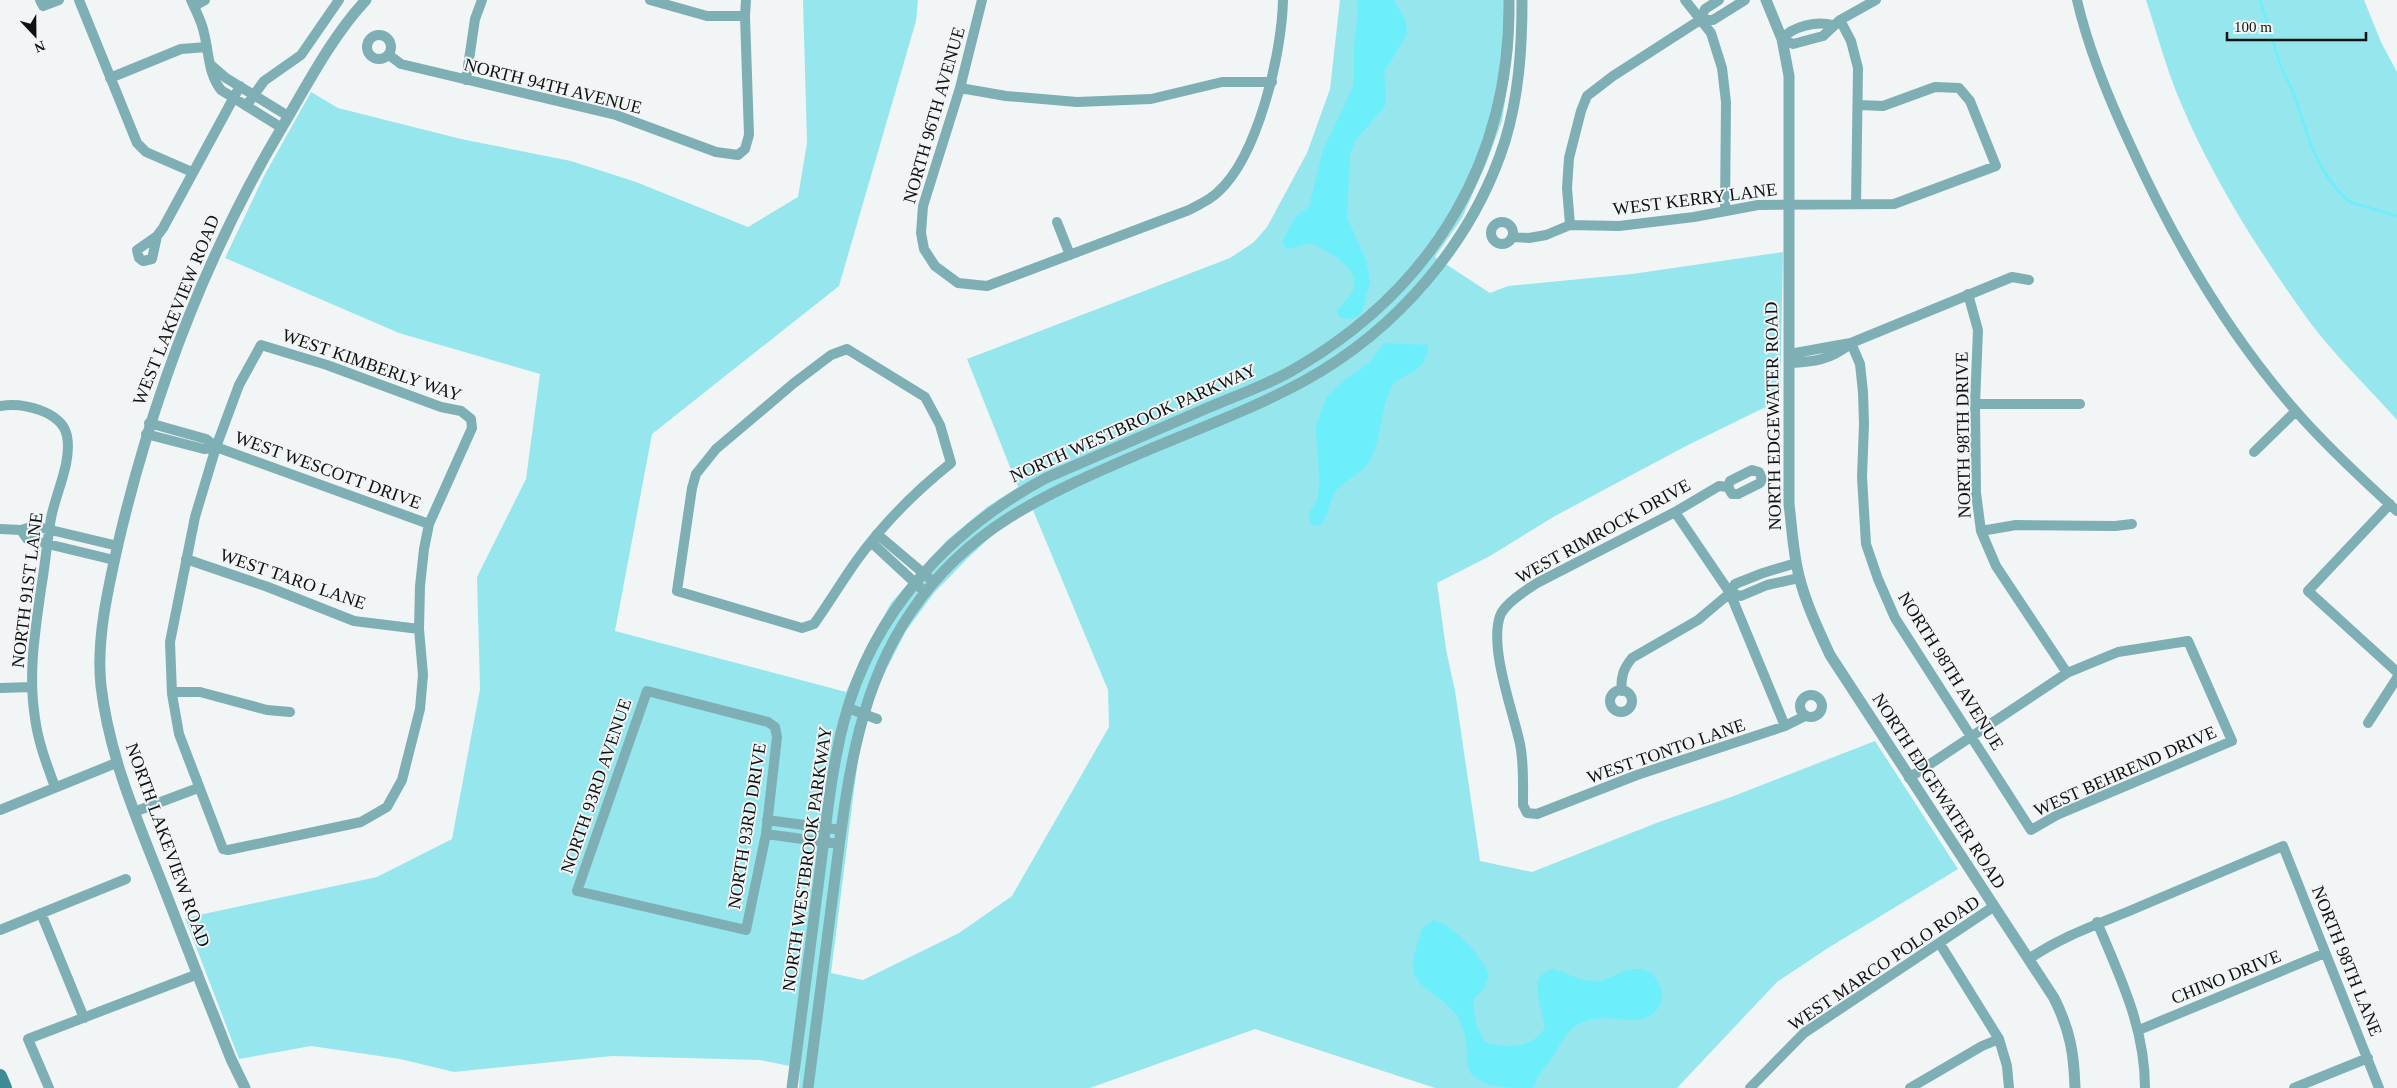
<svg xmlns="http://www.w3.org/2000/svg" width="2397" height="1088" font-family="'Times New Roman',serif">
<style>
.green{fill:#96e6ee;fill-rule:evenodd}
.water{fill:#6ceefb}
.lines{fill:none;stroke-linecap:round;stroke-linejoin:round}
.stream{stroke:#6ceefb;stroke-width:2.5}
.minor{stroke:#7eafb4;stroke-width:10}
.tertiary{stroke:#7eafb4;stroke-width:11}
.secondary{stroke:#3c8c94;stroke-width:14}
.labels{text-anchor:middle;stroke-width:4;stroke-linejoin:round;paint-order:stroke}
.street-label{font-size:18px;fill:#101111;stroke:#f2f5f6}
</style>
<rect width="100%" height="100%" fill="#f2f5f6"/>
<path class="green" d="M803,0H918L916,21L839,286L652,434L615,631L846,692L871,639L891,603L946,541L987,507L1018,487L967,359L1230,258L1254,242L1267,227L1307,153L1330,89L1340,0H1513V47L1502,121L1486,164L1462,218L1435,257L1490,293L1508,286L1632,274L1783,252L1780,400L1686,446L1555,516L1490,556L1437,583L1446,649L1455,691L1480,861L1532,872L1659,822L1731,797L1875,741L1958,869L1828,948L1777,982L1677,1088H1435L1255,1029L1090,1088H799L800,1068L760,1060L612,1056L454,1072L400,1059L311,1046L239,1059L185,918L377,877L452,839L480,689L477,577L526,479L540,374L399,333L225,258L264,176L311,92L338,108L461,139L571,161L636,182L748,227L798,197L807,143ZM1033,510L1108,690L1109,727L1012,896L959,933L863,980L831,973L858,759L872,702L884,674L906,631L934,593L966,560L999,529Z
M2146,0H2364L2381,42L2397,72V420C2367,386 2333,354 2306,317C2258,250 2212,178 2180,101C2166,68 2157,33 2146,0Z"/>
<path class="water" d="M1357,0H1394C1401,14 1409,20 1406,36L1384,72L1386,92L1385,106L1355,141L1350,154L1347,217L1366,260L1370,282L1361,314C1355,319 1345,320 1339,317L1337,311C1342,304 1349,299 1352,292C1364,270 1330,253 1314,244L1310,243L1287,249L1282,242L1295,217L1309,207L1323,150L1352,89C1356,76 1353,63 1354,49C1355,32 1359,17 1357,0Z
M1384,343L1428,345C1426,377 1399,371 1390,390C1380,412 1382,438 1370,460C1362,476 1340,480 1332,497C1327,508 1329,522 1316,526L1311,524C1304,510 1317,507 1318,496C1321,472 1316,447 1316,424L1327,396L1343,381L1369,363Z
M1434,920C1458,929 1476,951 1489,973L1485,987L1473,1000C1474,1015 1476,1029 1485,1042C1506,1049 1535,1048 1545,1027L1539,1002L1537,980L1543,974L1551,969C1568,972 1580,983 1598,981C1612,979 1624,968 1638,969C1660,970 1671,1001 1652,1014C1637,1025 1621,1018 1604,1018C1571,1020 1568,1032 1553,1056C1545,1069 1539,1072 1533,1088C1517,1088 1491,1088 1477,1079C1463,1070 1469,1055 1466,1041C1465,1033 1462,1026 1459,1019C1448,999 1419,990 1414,973C1410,960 1419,941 1422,928Z"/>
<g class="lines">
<path class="stream" d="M2260,0L2281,67L2294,94L2312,148L2323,170L2337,190L2350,202L2397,216"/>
<path class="minor" d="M40,0L43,6L59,0
M79,0L137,143L146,152L192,172
M191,0C196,11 202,22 204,33C209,52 208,74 221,90L282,128
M650,0L707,16H745
M982,0L960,88L923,206L921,233L924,249L935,266L958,283L987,286L1189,210C1198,205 1210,200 1218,192C1258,156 1282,53 1283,0
M1685,0L1711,33L1722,68L1726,102L1725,210
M2077,0C2088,48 2108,97 2129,142C2172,238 2226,331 2295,410C2325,445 2363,480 2397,511
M194,6L205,0
M1700,20H1713L1745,0
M1840,20L1851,41L1858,68L1856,204
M1833,25C1816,21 1793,26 1782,39L1793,44L1823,36L1840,20L1876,0
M367 47a12 12 0 1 1 24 0a12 12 0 1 1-24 0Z
M389,55L401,64L616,115L716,152L738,155L745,149L749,135L745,16L746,0
M211,65L226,78L288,116
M110,78L181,49L207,47
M466,80L475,19L482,0
M960,88L1006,96L1077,102L1151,99L1222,82H1272
M246,106L264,81L301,55L339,0
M1491 233a11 11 0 1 1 22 0a11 11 0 1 1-22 0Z
M1057,222L1070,255
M1570,225L1567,188L1569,158L1581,111L1587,96L1613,76L1700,20L1705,9L1719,0
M157,236L152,259L143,261L139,258L137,250L157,236L163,228L240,86
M1513,237L1529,238L1546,235L1570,225L1619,226L1694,217L1758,205L1894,204L1996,166L1970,101L1959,88L1935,87L1883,106L1859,105
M1968,294L1978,330L1975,404L1976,493L1981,531L1996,566L2067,673
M1851,343L1860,364L1863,392L1864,424L1862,477L1866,544L1878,579L1895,618L2031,830L2057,815L2232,741L2188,641L2118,652L2067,673L1909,778
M261,345L327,365L441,407L461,411L471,419L472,428L429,524L424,549L420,586L419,629L423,675L420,709L402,780L387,807L361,822L228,850L223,849L179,734L172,694L170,642L195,517L216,447L239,385Z
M847,349L925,397L940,425L951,463C916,491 883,524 857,560C842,581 829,603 814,624L802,628L677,591L692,488L696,474L716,449L794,383L831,355Z
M1789,354C1810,351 1830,346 1851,343L2012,277L2029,280
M1789,363C1814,362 1830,360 1850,344
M1975,404H2080
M0,406C22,402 62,411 67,436C72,462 56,492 51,518C47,542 45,566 41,589C35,632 28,675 35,718C38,742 47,765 55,787
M149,423L206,439L216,447L429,524
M146,434L204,449L216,447
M2254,452L2296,411
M1752,470L1759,472L1762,479L1760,483L1738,494H1732L1728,487L1730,481Z
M1728,487L1719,486L1675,512L1537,583C1526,590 1504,604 1500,616C1489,648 1513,711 1520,744C1524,763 1523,785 1523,805L1527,813L1537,814L1637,775L1785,726L1805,716
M2390,504L2308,591L2397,672
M1675,512L1730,593L1785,726
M0,529L21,530L34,526L118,546
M21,530L27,539L114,560
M1981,531L2016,525L2115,526L2132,524
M877,534L929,578
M871,542L925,592
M186,559L268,587L354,621L419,629
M1730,593L1741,596L1767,585L1799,578
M0,688L32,687
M1610 701a11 11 0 1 1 22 0a11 11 0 1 1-22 0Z
M647,691L768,722L775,727L777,737L766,834L746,930L577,891Z
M1622,691C1620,677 1624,668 1632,658L1698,620L1730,593L1735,584L1763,573L1796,563
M172,692H200L267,710L290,712
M1800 706a11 11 0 1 1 22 0a11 11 0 1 1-22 0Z
M848,708L877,719
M2368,723L2397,678
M0,810L116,763
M134,812L198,788
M767,820L841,830
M766,834L839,844
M41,913L84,1018
M2097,922C2120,977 2145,1027 2145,1088
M0,930L126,879
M1940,944L1999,1039L2007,1066L2009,1088
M2030,958C2065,935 2096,925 2134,909C2184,888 2233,867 2283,846L2379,1088
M2139,1030L2325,953
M49,1088L28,1039L198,974
M1750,1088L1804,1033L1993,907
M1910,1088L1982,1046L1999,1039
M2294,1088L2368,1058"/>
<path class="tertiary" d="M1766,0L1782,39L1789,76V504C1792,528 1793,553 1799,576C1806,604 1818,629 1830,655L2054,998C2070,1030 2074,1053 2075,1088
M245,1088L231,1059C207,999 183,938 160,878C135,815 109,754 101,686C96,640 108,589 118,544C152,399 204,258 281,129C306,87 332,36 366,0
M792,1088C802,1013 811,938 821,863C827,816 832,767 844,721C872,613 949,530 1046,478C1101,454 1157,430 1212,406C1241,394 1272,383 1298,367C1434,287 1511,158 1509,0
M808,1088C818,1013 827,937 837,862C848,775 860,686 911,612C970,525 1049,493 1141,453C1195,430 1253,409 1304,381C1397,330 1473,242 1505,141C1519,95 1522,48 1522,0"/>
<path class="secondary" d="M0,1076L5,1088"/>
</g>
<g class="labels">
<g class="street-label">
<text transform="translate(553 86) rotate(14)" y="6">NORTH 94TH AVENUE</text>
<text transform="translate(934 115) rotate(-74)" y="6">NORTH 96TH AVENUE</text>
<text transform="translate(1695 199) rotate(-7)" y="6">WEST KERRY LANE</text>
<text transform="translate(176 310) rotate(-68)" y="6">WEST LAKEVIEW ROAD</text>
<text transform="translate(372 365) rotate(19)" y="6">WEST KIMBERLY WAY</text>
<text transform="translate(1773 416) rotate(-91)" y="6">NORTH EDGEWATER ROAD</text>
<text transform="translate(1133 423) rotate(-24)" y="6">NORTH WESTBROOK PARKWAY</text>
<text transform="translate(1963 435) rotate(-91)" y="6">NORTH 98TH DRIVE</text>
<text transform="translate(328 470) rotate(20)" y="6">WEST WESCOTT DRIVE</text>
<text transform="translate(1603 531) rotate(-29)" y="6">WEST RIMROCK DRIVE</text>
<text transform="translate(293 579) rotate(19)" y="6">WEST TARO LANE</text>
<text transform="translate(27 590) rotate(-83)" y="6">NORTH 91ST LANE</text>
<text transform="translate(1951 671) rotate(58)" y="6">NORTH 98TH AVENUE</text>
<text transform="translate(1666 751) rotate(-19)" y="6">WEST TONTO LANE</text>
<text transform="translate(2125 771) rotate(-24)" y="6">WEST BEHREND DRIVE</text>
<text transform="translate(596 786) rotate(-71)" y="6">NORTH 93RD AVENUE</text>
<text transform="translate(1939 791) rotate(57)" y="6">NORTH EDGEWATER ROAD</text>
<text transform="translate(747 826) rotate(-81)" y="6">NORTH 93RD DRIVE</text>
<text transform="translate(168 845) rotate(70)" y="6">NORTH LAKEVIEW ROAD</text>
<text transform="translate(807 859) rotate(-82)" y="6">NORTH WESTBROOK PARKWAY</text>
<text transform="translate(2347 961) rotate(68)" y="6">NORTH 98TH LANE</text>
<text transform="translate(1884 963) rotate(-34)" y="6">WEST MARCO POLO ROAD</text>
<text transform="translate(2226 977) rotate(-22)" y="6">CHINO DRIVE</text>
</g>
</g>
<g transform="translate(35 35) rotate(158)" stroke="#f2f5f6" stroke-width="4" paint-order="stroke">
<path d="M0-4L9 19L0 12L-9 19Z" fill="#101111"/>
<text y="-8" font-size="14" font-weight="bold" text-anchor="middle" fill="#101111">N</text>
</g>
<path d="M2227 32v8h139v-8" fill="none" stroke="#101111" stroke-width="2.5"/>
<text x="2234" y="32" font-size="15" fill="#101111" stroke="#f2f5f6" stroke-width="4" paint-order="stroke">100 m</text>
</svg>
